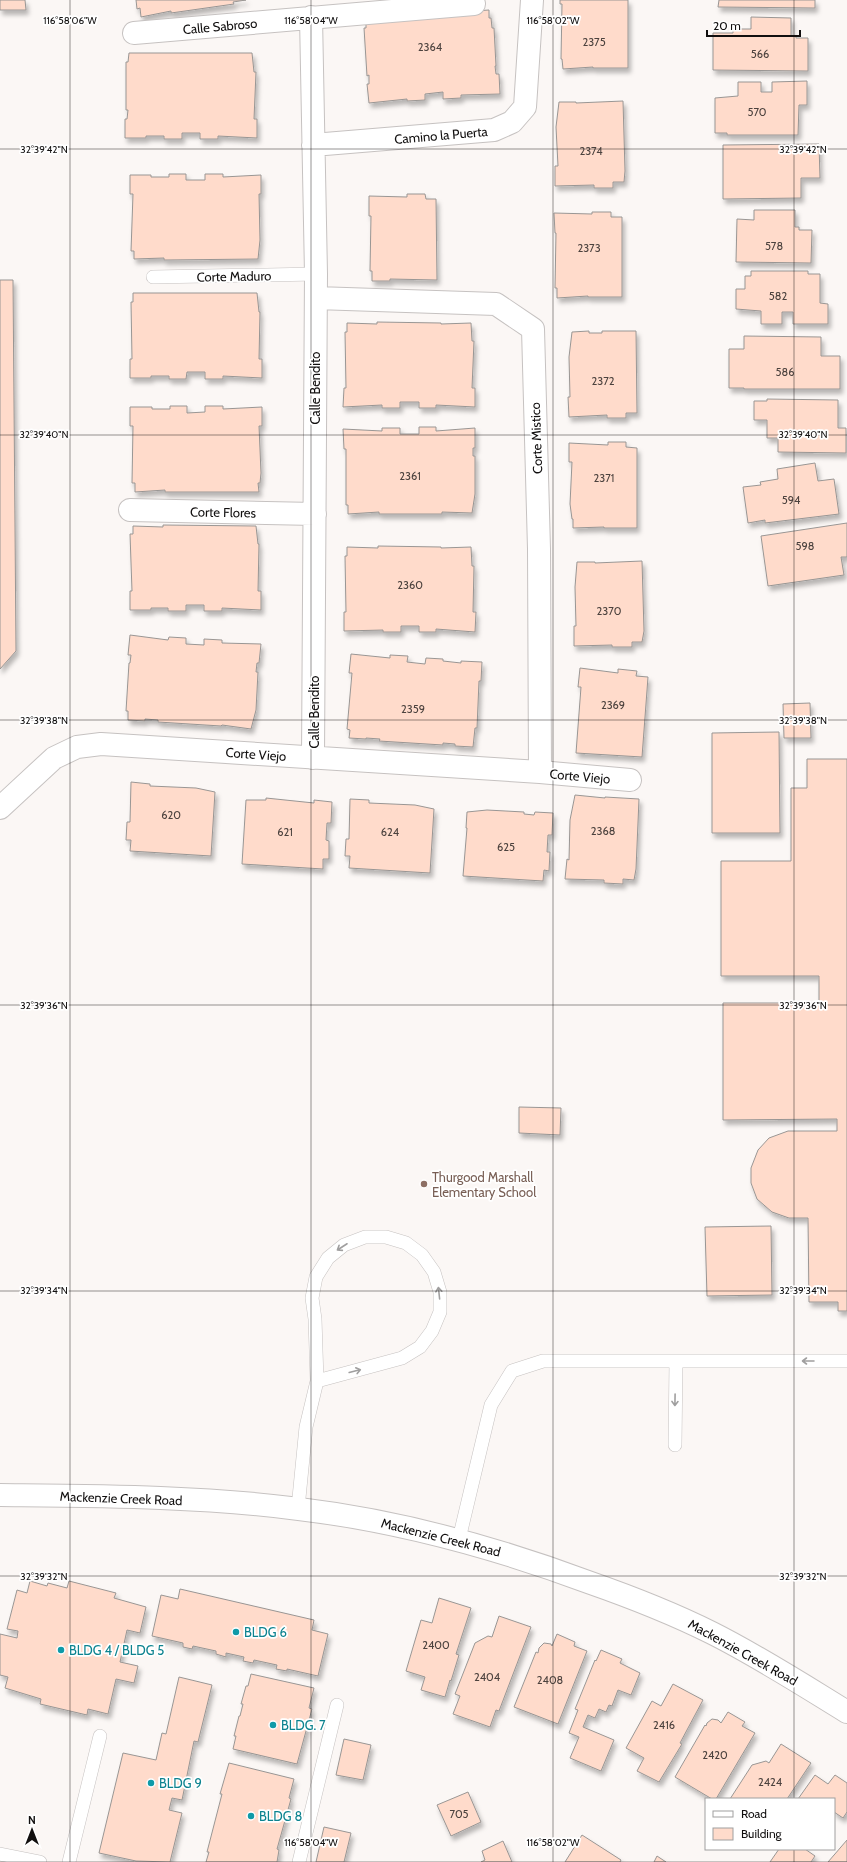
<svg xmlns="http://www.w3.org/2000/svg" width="847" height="1862" font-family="Cabin,sans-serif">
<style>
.building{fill:#ffdbcb;stroke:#999694;filter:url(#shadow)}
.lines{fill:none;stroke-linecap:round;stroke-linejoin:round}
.lane-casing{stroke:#c6c2c1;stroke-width:14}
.street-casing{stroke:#c6c2c1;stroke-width:24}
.secondary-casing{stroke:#c6c2c1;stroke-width:24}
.lane{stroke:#fff;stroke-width:13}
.street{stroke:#fff;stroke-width:22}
.secondary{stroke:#fff;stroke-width:22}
.oneway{stroke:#a09f9f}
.ticks{fill:none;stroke:#110f0f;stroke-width:1;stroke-opacity:0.45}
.education-dot{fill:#8d6e63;stroke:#fff;stroke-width:1.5}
.culture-dot{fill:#0f9aa8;stroke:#fff;stroke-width:1.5}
.labels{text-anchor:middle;stroke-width:3.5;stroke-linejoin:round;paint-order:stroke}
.number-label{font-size:11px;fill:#4c423e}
.street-label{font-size:13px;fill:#110f0f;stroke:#fff}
.education-label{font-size:13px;fill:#785e54;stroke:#fff;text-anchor:start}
.culture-label{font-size:13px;fill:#0d838f;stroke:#fff;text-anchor:start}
.ticks-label{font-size:10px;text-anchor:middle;fill:#110f0f;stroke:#fff;stroke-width:3.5;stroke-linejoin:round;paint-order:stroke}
</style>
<defs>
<filter id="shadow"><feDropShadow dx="2.5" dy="4.5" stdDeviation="2" flood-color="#0004"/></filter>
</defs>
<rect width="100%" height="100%" fill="#fbf7f5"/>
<path class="building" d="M0,0H25L26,10H0Z
M136,0H246L233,2L234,4L171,13V11L141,17L140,8L137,9Z
M560,0H628V68H593V67L563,69L562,59H561L562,4H560Z
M719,0H815V8L718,7Z
M489,10V18H491L492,28H494L496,66H495L496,74H499L500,94L461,95V98L443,99V92L425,94V100L407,101V99L369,103L367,84H369V75L367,76L364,28H366V18Z
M751,17L791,18V36H796V38H808V71L713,70V33H733V29H751Z
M129,53H252L254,72H256L254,119H257V138L218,136V139H200V133H182V139H164V136H146V138H125V119H127L128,110H126V62H128Z
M807,81V105H799L798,135H727V133H715V98L738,96V82H761V92H772V82Z
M623,101L625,171L624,182H613V188H594V185L555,186V166H558L556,127L559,102H576V103Z
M819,144L820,178H801V198L723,199V145Z
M169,174H186V180H205V174H223V177L261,175V194H259L260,240L258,259L164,260V258L134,259V251H131L133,194H130V175H151V177H169Z
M407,194H425L426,199H436L437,280L390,279V281H372V271H370L371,216H369V196L407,197Z
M754,210H795V227H799V230H812L811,263L736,262L737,219L754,220Z
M592,212H611V217H622V297H588V296L557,298V288H555L556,233H555L554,213L592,214Z
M751,271H808V274H820V303L828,304V324H793V312H782V324H761V311L736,309V289H745V276H751Z
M0,280H13L16,651L0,669Z
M133,293H257L259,312H260L259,359H262V378L223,376V379H205V372H187L186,379H169V376H151V378H130V359H132L131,302H133Z
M377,322L441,323V324L471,323L472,341H474L472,388H475V407L436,405V408H419V402H400V408H382V405L343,407L344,388H346L345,332H347V323L377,324Z
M589,331V333H602V331H636L637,413H626V418H607V415L569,417L568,397H570L569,357L572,332Z
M744,336L821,337V356H840V389H744V388H729V349H744Z
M767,399L838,400V428H846V453L778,452V438H767V420H754V401H767Z
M170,406H187V413L205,412V406H223V409L262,407V426H259L261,473L260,483H258L259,492H165V490L135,492V483H132L133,426H130V407H152V409H170Z
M419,427H436V431L475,428V448H473V456H475V494L472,513L442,512V514H379V512L348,514V505H346V449H344L343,429L382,431V428H400V434H419Z
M608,442H626V447L637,448V528H604V527L573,528V519H572L570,504L572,462H569V443L608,445Z
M815,463L818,481L834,479L839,514L765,523V520L748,523L743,487L761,485L760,482L778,479L777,469Z
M847,523V557H841L844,575L768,586L761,536Z
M163,525L256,526L258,544H259L258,591H261V610L222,608V611H204V605H186V611H168V608H151V610H130V591H132L130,534H133V526L163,527Z
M378,546L441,547V548L471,547L472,566H474L473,612H476L475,632L436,629V632H419V626H401V632H383V630L344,631V612H346L345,556H347V547L378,548Z
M642,561L644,631L642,642H632V647H612V645L574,646V626H576L575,587L577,562H595V563Z
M130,635L168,640L169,637L186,638V644L204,645V639L222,640V643L261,644L259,663H257L256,672H258L256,710L251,729L222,725L221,726L158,722V720L145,719V721L128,720V711H126L129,663H130L131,655H128Z
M351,654L390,658V655L408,656L407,662L425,664L426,658L443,659V661L461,663V661L482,662L481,681H479L477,728H475L473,747L455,746V744L443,743V745L379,741L380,739L366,738V739L349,738L350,730L347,729L352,673H349Z
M580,668L618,673V669L637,671L636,676L648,677L642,757L576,753L581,687H578Z
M810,703L811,738H784L783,704Z
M779,732L780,833H712V733Z
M807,759H847V1311H838V1302H809L808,1218H789L772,1212L757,1199L751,1183V1168L758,1150L769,1138L788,1131H837V1119L723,1120V1003H819V976H721V861H791V788H807Z
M131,782L150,784V786L196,788L215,792L211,856L130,851L131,840H126L127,822H130Z
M575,795L605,798V797L639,799L636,869L634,880L623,879V884L604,883V880L565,879L567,859L569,860L570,820Z
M266,798L314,803V800L332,802L331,823H327L326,840L329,841V859H323V869L242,864L246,800H266Z
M350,799L369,800V803L415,805L434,809L430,873L349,868L350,856H345L346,839H349Z
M487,810L524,812V814L534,815L535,812L553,813L552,835H548L547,852H550L549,871L544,870L543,881L463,876L467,828H466L467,812Z
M519,1107L561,1108L560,1135L519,1133Z
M771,1226L772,1295L707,1296L705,1227Z
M30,1581L47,1586L48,1583L67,1588L69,1581L116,1593L114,1598L146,1607L140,1633L127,1630L120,1662L138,1666L134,1683L116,1679L108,1714L88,1709L87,1715L40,1704L41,1699L5,1688L8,1677L0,1675V1634L17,1638L18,1631L7,1629L17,1590L27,1593Z
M180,1589L314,1620L312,1630L328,1634L318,1676L287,1669V1671L276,1669L277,1665L254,1660L253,1663L243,1661L244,1657L226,1653V1657L216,1654V1651L193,1646L192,1649L183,1647V1643L152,1636L161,1595L178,1599Z
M439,1598L471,1608L456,1654L459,1655L451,1681L450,1680L445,1697L421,1690L425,1677L406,1671L421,1620L432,1623Z
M499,1616L531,1627L499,1711L496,1710L490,1727L453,1714L460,1696L455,1694L475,1643L488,1636L492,1637Z
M557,1634L575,1642L574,1646L587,1651L558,1724L514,1707L536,1652L538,1653L539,1648L544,1643L551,1644L552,1646Z
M601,1650L622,1659L620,1663L640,1673L631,1695L618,1690L612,1706L609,1705L606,1712L599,1709L595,1718L588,1715L583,1727L614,1740L601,1771L570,1758L579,1737L569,1733L578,1710L575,1709L595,1660L596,1661Z
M251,1674L314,1688L309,1708L312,1709L297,1764L233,1749L236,1736H234L239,1716H240L243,1704H241L246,1686H248Z
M179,1677L212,1685L198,1742L194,1741L182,1800L172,1798L169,1810L182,1813L170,1862L136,1861L99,1853L123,1753L156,1760L162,1733L166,1734Z
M673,1684L703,1700L680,1743L682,1744L659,1782L637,1771L644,1758L626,1748L652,1701L661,1706Z
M728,1712L745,1722L742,1726L755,1733L716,1799H712L675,1777L705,1725L706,1726L707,1723L712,1719L718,1720L721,1723Z
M344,1739L371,1745L363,1780L336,1775Z
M781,1744L811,1763L787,1799H730L752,1765L766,1761L769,1763Z
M229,1763L294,1779L289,1798L291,1799L277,1849L279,1850L277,1862H206L209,1852H207L222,1794H220Z
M815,1775L828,1784L835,1775L847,1783V1812L843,1818L834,1812V1799H798Z
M468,1792L481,1822L451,1836L437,1805Z
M324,1827L351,1833L344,1862H316Z
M582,1835L621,1860L620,1862H565Z
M847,1840V1862H828Z
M503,1841L512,1862H481L485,1860L482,1851Z
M779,1849H805L815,1856L811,1862H770Z
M657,1856L666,1862H654Z"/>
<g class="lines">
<defs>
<path id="lane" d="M153,277L316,274
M675,1445L676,1361
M298,1508L306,1427L317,1381L315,1319L312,1298L316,1277L328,1258L344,1245L365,1237H386L406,1243L422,1255L434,1272L440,1292V1312L432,1331L420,1347L402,1358L317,1381
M459,1539L491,1405L512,1371L543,1361H847
M0,1854L40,1862
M69,1862L100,1736
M299,1862L337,1705"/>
<path id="street" d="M311,17L316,274L313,758
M134,33L474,4
M313,145L494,130L512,122L525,107L532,0
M316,298L496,304L533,329L539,549L540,772
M130,510L315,514
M0,808L54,758L77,747L101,744L540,772L630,780"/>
<path id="secondary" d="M0,1495C99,1496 200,1496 299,1509C399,1521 494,1547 588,1582C631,1597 672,1613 712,1633C758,1656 803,1685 847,1712"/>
</defs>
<use href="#lane" class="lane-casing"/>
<use href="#street" class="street-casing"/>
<use href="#secondary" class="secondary-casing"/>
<use href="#lane" class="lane"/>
<use href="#street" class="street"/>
<use href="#secondary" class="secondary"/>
</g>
<defs><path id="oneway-shaft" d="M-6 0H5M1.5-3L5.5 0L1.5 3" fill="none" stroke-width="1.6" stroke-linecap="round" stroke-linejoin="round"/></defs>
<g class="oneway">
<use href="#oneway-shaft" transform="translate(342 1247) rotate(147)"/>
<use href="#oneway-shaft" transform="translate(439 1293) rotate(-96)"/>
<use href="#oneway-shaft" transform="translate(808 1361) rotate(180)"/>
<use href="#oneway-shaft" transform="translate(355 1371) rotate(-14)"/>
<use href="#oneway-shaft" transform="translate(675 1400) rotate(91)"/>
</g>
<path class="ticks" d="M70,0V1862M311,0V1862M553,0V1862M794,0V1799M0,149H847M0,435H847M0,720H847M0,1005H847M0,1291H847M0,1576H847M794,1849V1862M0,1862H847"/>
<circle class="education-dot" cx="424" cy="1184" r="4"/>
<g class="culture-dot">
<circle cx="236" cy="1632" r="4"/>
<circle cx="61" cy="1650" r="4"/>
<circle cx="273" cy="1725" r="4"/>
<circle cx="151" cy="1783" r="4"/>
<circle cx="251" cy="1816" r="4"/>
</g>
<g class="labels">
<g class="number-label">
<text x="594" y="46">2375</text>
<text x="430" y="51">2364</text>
<text x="760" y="58">566</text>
<text x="757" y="116">570</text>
<text x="591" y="155">2374</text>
<text x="774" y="250">578</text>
<text x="589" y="252">2373</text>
<text x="778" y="300">582</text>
<text x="785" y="376">586</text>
<text x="603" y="385">2372</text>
<text x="410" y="480">2361</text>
<text x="604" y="482">2371</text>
<text x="791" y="504">594</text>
<text x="805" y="550">598</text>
<text x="410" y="589">2360</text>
<text x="609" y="615">2370</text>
<text x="613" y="709">2369</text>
<text x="413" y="713">2359</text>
<text x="171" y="819">620</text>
<text x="603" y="835">2368</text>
<text x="285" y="836">621</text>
<text x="390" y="836">624</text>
<text x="506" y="851">625</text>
<text x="436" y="1649">2400</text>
<text x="487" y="1681">2404</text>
<text x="550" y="1684">2408</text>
<text x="664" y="1729">2416</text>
<text x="715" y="1759">2420</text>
<text x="770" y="1786">2424</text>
<text x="459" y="1818">705</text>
</g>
<g class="street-label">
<text transform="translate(220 26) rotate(-5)" y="5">Calle Sabroso</text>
<text transform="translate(441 135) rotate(-5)" y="5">Camino la Puerta</text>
<text transform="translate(234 276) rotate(-1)" y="5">Corte Maduro</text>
<text transform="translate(315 388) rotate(-90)" y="5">Calle Bendito</text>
<text transform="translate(536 438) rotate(-92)" y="5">Corte Mistico</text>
<text transform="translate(223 512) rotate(1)" y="5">Corte Flores</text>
<text transform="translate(314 712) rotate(-90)" y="5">Calle Bendito</text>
<text transform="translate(256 754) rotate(4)" y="5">Corte Viejo</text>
<text transform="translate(580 776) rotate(5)" y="5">Corte Viejo</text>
<text transform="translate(121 1498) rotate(2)" y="5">Mackenzie Creek Road</text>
<text transform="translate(441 1537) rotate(14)" y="5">Mackenzie Creek Road</text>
<text transform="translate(743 1652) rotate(29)" y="5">Mackenzie Creek Road</text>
</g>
<g class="education-label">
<text x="432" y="1182">Thurgood Marshall<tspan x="432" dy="15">Elementary School</tspan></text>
</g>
<g class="culture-label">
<text x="244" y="1637">BLDG 6</text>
<text x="69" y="1655">BLDG 4 / BLDG 5</text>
<text x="281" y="1730">BLDG. 7</text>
<text x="159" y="1788">BLDG 9</text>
<text x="259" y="1821">BLDG 8</text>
</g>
</g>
<g class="ticks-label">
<text x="70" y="24">116°58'06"W</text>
<text x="311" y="24">116°58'04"W</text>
<text x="553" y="24">116°58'02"W</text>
<text x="44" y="153">32°39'42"N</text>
<text x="803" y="153">32°39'42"N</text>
<text x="44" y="438">32°39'40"N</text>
<text x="803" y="438">32°39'40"N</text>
<text x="44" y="724">32°39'38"N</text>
<text x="803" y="724">32°39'38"N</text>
<text x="44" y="1009">32°39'36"N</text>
<text x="803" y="1009">32°39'36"N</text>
<text x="44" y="1294">32°39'34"N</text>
<text x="803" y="1294">32°39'34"N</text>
<text x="44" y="1580">32°39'32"N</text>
<text x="803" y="1580">32°39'32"N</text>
<text x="311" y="1846">116°58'04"W</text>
<text x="553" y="1846">116°58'02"W</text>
</g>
<rect x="705" y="1798" width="130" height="52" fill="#ffffff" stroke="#a09f9f"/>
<rect x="713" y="1811" width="20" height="6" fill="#ffffff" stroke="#a09f9f"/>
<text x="741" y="1818" font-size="12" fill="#110f0f">Road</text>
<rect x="713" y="1828" width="20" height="12" fill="#ffdbcb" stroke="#a09f9f"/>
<text x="741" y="1838" font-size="12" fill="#110f0f">Building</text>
<g transform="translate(32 1830)" stroke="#ffffff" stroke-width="3" paint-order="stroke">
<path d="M0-3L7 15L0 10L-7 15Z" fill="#110f0f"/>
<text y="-6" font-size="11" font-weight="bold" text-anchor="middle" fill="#110f0f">N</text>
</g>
<path d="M707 30v6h93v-6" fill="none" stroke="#110f0f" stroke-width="2"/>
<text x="713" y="30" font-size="12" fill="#110f0f" stroke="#ffffff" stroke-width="3" paint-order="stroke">20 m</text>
</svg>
